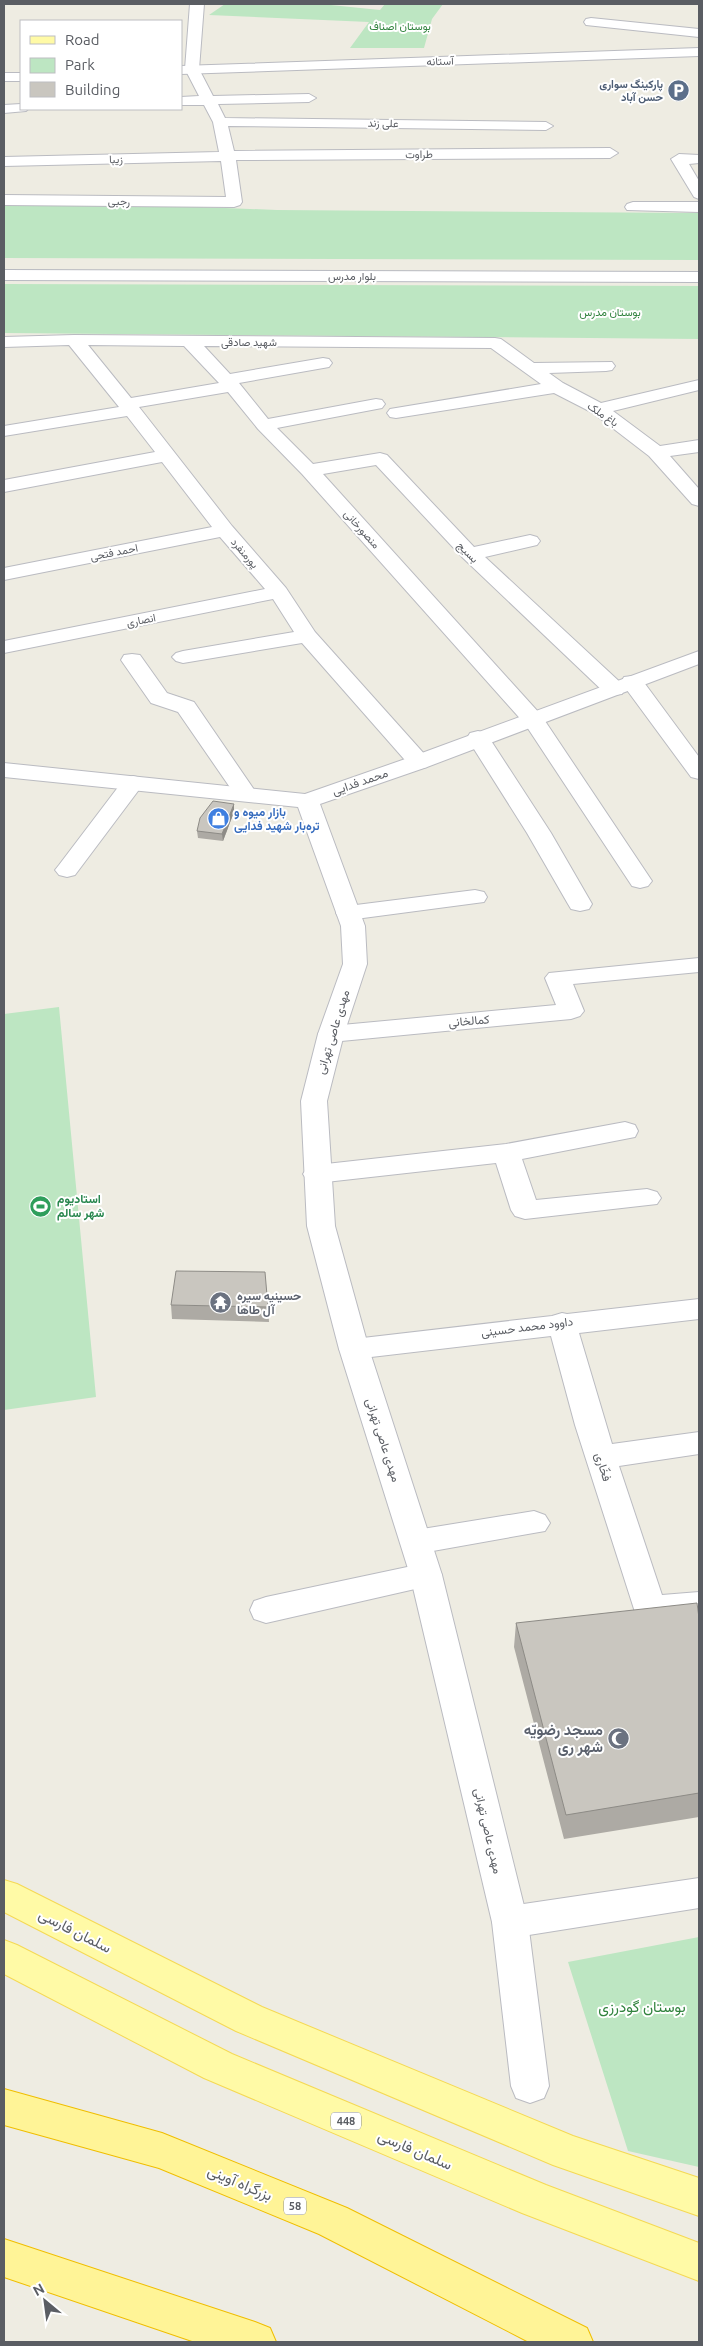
<svg xmlns="http://www.w3.org/2000/svg" width="703" height="2346" font-family="Ubuntu,Vazirmatn,sans-serif">
<style>
.green{fill:#bde6c2}
.lines{fill:none;stroke-linecap:round;stroke-linejoin:round}
.minor-casing{stroke:#babbc1;stroke-width:2}
.tertiary-casing{stroke:#babbc1;stroke-width:2}
.secondary-casing{stroke:#b8bac1;stroke-width:2}
.primary-casing{stroke:#f5d954;stroke-width:2}
.trunk-casing{stroke:#f0be00;stroke-width:2}
.minor{fill:#fff;fill-rule:evenodd}
.tertiary{fill:#fff;fill-rule:evenodd}
.secondary{fill:#fff;fill-rule:evenodd}
.primary{fill:#fffaa6;fill-rule:evenodd}
.trunk{fill:#fff497;fill-rule:evenodd}
.wall{fill:#adaaa4}
.shaded-wall{fill:#8d8b86}
.building{fill:#c9c6bf;stroke:#8d8b86}
.labels{text-anchor:middle;stroke-width:4;stroke-linejoin:round;paint-order:stroke}
.far-park-label{font-size:11px;fill:#31833e;stroke:#fff}
.far-street-label{font-size:11px;fill:#5a5d63;stroke:#fff}
.far-service-label{font-size:11px;font-weight:bold;fill:#4e5e75;stroke:#fff;text-anchor:end}
.shield{fill:#fff;stroke:#8c8e92;stroke-width:1}
.shield-label{font-size:11px;font-weight:bold;fill:#5a5d63}
.street-label{font-size:12px;fill:#5a5d63;stroke:#fff}
.shop-label{font-size:12px;font-weight:bold;fill:#366cbe;stroke:#fff;text-anchor:start}
.leisure-label{font-size:12px;font-weight:bold;fill:#27864d;stroke:#fff;text-anchor:start}
.worship-label{font-size:12px;font-weight:bold;fill:#5b616d;stroke:#fff;text-anchor:start}
.near-worship-label{font-size:15px;font-weight:bold;fill:#5b616d;stroke:#fff;text-anchor:end}
.near-street-label{font-size:15px;fill:#5a5d63;stroke:#fff}
.near-park-label{font-size:15px;fill:#31833e;stroke:#fff}
</style>
<rect width="100%" height="100%" fill="#eeece2"/>
<path class="green" d="M225,4H321L380,10L385,4H443L432,19L424,48H350L369,22L209,15Z
M4,203L125,204L277,210L699,213V260L4,258Z
M4,284L699,286V339L4,333Z
M59,1007L96,1397L4,1410V1014Z
M699,1937V2167L628,2151L568,1962Z"/>
<g class="lines">
<defs>
<path id="minor" d="M190,4H204L199,69L213,96L309,94L316,98L309,102L218,104L225,118L546,122L553,126L546,130L228,126L234,151L610,148L618,153L610,158L236,160L242,202L240,205L234,207L4,205V195L226,197L221,161L4,166V157L219,152L213,122L204,105H181V97L199,96L185,69Z
M591,18L699,29V37L586,25L584,22L586,19Z
M21,104V109H28L26,111L4,113V105Z
M679,154L699,155V163L689,164L699,181V199L694,197L671,159Z
M633,202H699V212L627,210L625,207L627,204Z
M74,335L495,338L501,339L534,363L612,362L615,366L612,370L606,371L549,373L563,383L601,403L699,380V390L613,411L660,446L699,440V452L670,456L699,489V506L692,504L649,456L593,413L554,393L396,418L390,417L387,413L390,409L396,408L541,384L491,348L204,346L230,374L323,358L329,359L332,363L329,367L239,383L268,419L376,399L382,400L385,404L382,408L277,428L313,464L380,453L387,455L474,547L530,535L537,537L540,541L537,545L485,557L622,684L625,689L622,694L614,695L606,694L463,558L376,465L323,474L541,715L652,881L648,886L640,888L632,886L525,724L302,474L258,429L228,392L139,407L232,526L286,588L315,632L427,757L430,762L427,767L419,769L411,767L302,643L183,663L176,661L172,657L176,653L183,651L294,632L273,599L4,653V641L265,589L220,537L4,580V568L212,527L162,462L4,492V480L155,452L127,416L4,436V426L119,407L69,345L4,347V337ZM88,345L184,346L219,383L131,398Z
M132,654L140,655L167,693L194,702L257,794L254,799L246,801L238,799L178,712L151,703L121,660L124,655Z
M632,676L640,677L699,757V779L691,777L621,682L624,677Z
M478,731L486,733L551,833L592,904L589,909L580,911L571,909L568,904L527,833L467,738L470,733Z
M133,776L141,778L144,783L75,875L67,877L59,875L55,870L59,865L125,778Z
M475,890L484,892L487,897L484,902L348,920L339,918L336,913L339,908L348,906Z
M699,958V972L573,984L584,1011L580,1016L571,1019L331,1042L322,1040L318,1034L322,1028L331,1026L556,1005L545,978L549,973Z
M625,1122L635,1125L638,1131L635,1137L522,1159L536,1200L647,1189L657,1192L661,1198L657,1204L525,1219L515,1216L511,1210L496,1163L317,1183L307,1180L303,1174L307,1168L317,1165L506,1144Z
M699,1299V1319L579,1333L612,1444L699,1432V1454L619,1466L662,1595L699,1592V1617L650,1622L638,1618L634,1609L575,1425L551,1336L354,1359L344,1356L339,1349L344,1342L354,1339L552,1316L562,1313L567,1314Z
M534,1511L545,1515L550,1523L545,1531L416,1554L405,1550L400,1542L405,1534L416,1530Z
M426,1563L437,1566L442,1575L437,1584L266,1623L254,1619L250,1610L254,1601L266,1597Z
M699,1878V1908L510,1938L497,1933L492,1922L497,1911L510,1906Z"/>
<path id="tertiary" d="M699,48V56L181,74V66Z
M4,73H21V81H4Z
M699,651V664L427,767L320,804L365,926L367,964L344,1034L327,1101L335,1226L369,1349L442,1575L528,1922L549,2086L544,2098L530,2103L516,2098L511,2086L492,1922L410,1575L339,1349L307,1226L301,1101L318,1034L343,964L341,926L298,807L4,777V763L305,794L411,757Z"/>
<path id="secondary" d="M4,270L699,272V282L4,280Z"/>
<path id="primary" d="M4,1880L17,1884L262,2007L573,2136L699,2178V2216L553,2165L236,2031L4,1912Z
M4,1940L17,1945L232,2054L546,2185L699,2243V2281L522,2213L204,2078L4,1974Z"/>
<path id="trunk" d="M4,2089L162,2133L347,2208L587,2328L593,2342H529L319,2234L159,2168L4,2125Z
M4,2239L255,2322L270,2328L276,2342H195L4,2277Z"/>
</defs>
<use href="#minor" class="minor-casing"/>
<use href="#tertiary" class="tertiary-casing"/>
<use href="#secondary" class="secondary-casing"/>
<use href="#primary" class="primary-casing"/>
<use href="#trunk" class="trunk-casing"/>
<use href="#minor" class="minor"/>
<use href="#tertiary" class="tertiary"/>
<use href="#secondary" class="secondary"/>
<use href="#primary" class="primary"/>
<use href="#trunk" class="trunk"/>
</g>
<path class="wall" d="M234,804V812L223,841L198,838L197,831Z
M171,1305L268,1307L269,1322L172,1319Z
M699,1618V1817L564,1839L514,1647L516,1623Z"/>
<path class="shaded-wall" d="M234,804V812L223,841L222,834Z"/>
<path class="building" d="M213,801L234,804L222,834L197,831L200,818Z
M176,1271L265,1272L268,1307L171,1305Z
M697,1603L699,1618V1793L566,1815L516,1623Z"/>
<defs>
<symbol id="parking-disc" viewBox="-11 -11 22 22"><circle r="9.5" fill="#5c6f8a" stroke="#fff"/><path d="M-3.5-5.5H1a3.5 3.5 0 0 1 0 7H-1V5.5H-3.5ZM-1-3.4V-.6H.8a1.4 1.4 0 0 0 0-2.8Z" fill="#fff"/></symbol>
<symbol id="shop-disc" viewBox="-11 -11 22 22"><circle r="9.5" fill="#3f7fe0" stroke="#fff"/><path d="M-5-2.5h2.3a2.7 3.5 0 0 1 5.4 0H5L5.5 6h-11ZM-1.5-2.5h3a1.5 2.3 0 0 0-3 0Z" fill="#fff"/></symbol>
<symbol id="stadium-disc" viewBox="-11 -11 22 22"><circle r="9.5" fill="#2e9e5b" stroke="#fff"/><path d="M0-5a6.5 5 0 1 0 0 10a6.5 5 0 1 0 0-10ZM-3.5-1.8h7v3.6h-7Z" fill="#fff"/></symbol>
<symbol id="temple-disc" viewBox="-11 -11 22 22"><circle r="9.5" fill="#6b7280" stroke="#fff"/><path d="M0-6L5-2H3V0L6.5 2.5H4V6H1.5V3h-3V6H-4V2.5H-6.5L-3 0V-2H-5Z" fill="#fff"/></symbol>
<symbol id="mosque-disc" viewBox="-11 -11 22 22"><circle r="9.5" fill="#6b7280" stroke="#fff"/><path d="M3.5-4.9A6 6 0 1 0 3.5 4.9A5 5 0 1 1 3.5-4.9Z" fill="#fff"/></symbol>
</defs>
<g fill-rule="evenodd">
<use href="#parking-disc" x="666" y="78" width="25" height="25"/>
<use href="#shop-disc" x="206" y="806" width="25" height="25"/>
<use href="#stadium-disc" x="28" y="1194" width="25" height="25"/>
<use href="#temple-disc" x="208" y="1290" width="25" height="25"/>
<use href="#mosque-disc" x="606" y="1726" width="25" height="25"/>
</g>
<g class="labels">
<g class="far-park-label">
<text x="400" y="30">بوستان اصناف</text>
<text x="610" y="316">بوستان مدرس</text>
</g>
<g class="far-street-label">
<text transform="translate(440 61) rotate(-2)" y="4">آستانه</text>
<text transform="translate(383 123) rotate(1)" y="4">علی زند</text>
<text transform="translate(419 154) rotate(-1)" y="4">طراوت</text>
<text transform="translate(116 159) rotate(-2)" y="4">زیبا</text>
<text transform="translate(119 201) rotate(1)" y="4">رجبی</text>
<text x="352" y="280">بلوار مدرس</text>
<text x="249" y="346">شهید صادقی</text>
<text transform="translate(603 414) rotate(34)" y="4">باغ ملک</text>
<text transform="translate(362 529) rotate(48)" y="4">منصورخانی</text>
<text transform="translate(114 552) rotate(-11)" y="4">احمد فتحی</text>
<text transform="translate(468 552) rotate(45)" y="4">بسیج</text>
<text transform="translate(245 553) rotate(49)" y="4">پورمنفرد</text>
<text transform="translate(141 620) rotate(-11)" y="4">انصاری</text>
</g>
<g class="far-service-label">
<text x="663" y="88">پارکینگ سواری<tspan x="663" dy="13">حسن آباد</tspan></text>
</g>
<g class="shield">
<rect x="331" y="2112.5" width="30" height="17" rx="4"/>
<rect x="284" y="2197.5" width="22" height="17" rx="4"/>
</g>
<g class="shield-label">
<text x="346" y="2125">448</text>
<text x="295" y="2210">58</text>
</g>
<g class="street-label">
<text transform="translate(360 782) rotate(-19)" y="4">محمد فدایی</text>
<text transform="translate(469 1021) rotate(-5)" y="4">کمالخانی</text>
<text transform="translate(333 1032) rotate(-73)" y="4">مهدی عاصی تهرانی</text>
<text transform="translate(527 1327) rotate(-7)" y="4">داوود محمد حسینی</text>
<text transform="translate(383 1440) rotate(72)" y="4">مهدی عاصی تهرانی</text>
<text transform="translate(603 1467) rotate(72)" y="4">فخّاری</text>
<text transform="translate(488 1831) rotate(77)" y="4">مهدی عاصی تهرانی</text>
</g>
<g class="shop-label">
<text x="234" y="816">بازار میوه و<tspan x="234" dy="14">تره‌بار شهید فدایی</tspan></text>
</g>
<g class="leisure-label">
<text x="57" y="1203">استادیوم<tspan x="57" dy="14">شهر سالم</tspan></text>
</g>
<g class="worship-label">
<text x="237" y="1300">حسینیه سیره<tspan x="237" dy="14">آل طاها</tspan></text>
</g>
<g class="near-worship-label">
<text x="603" y="1735">مسجد رضویّه<tspan x="603" dy="17">شهر ری</tspan></text>
</g>
<g class="near-street-label">
<text transform="translate(75 1931) rotate(27)" y="5">سلمان فارسی</text>
<text transform="translate(415 2150) rotate(23)" y="5">سلمان فارسی</text>
<text transform="translate(240 2183) rotate(23)" y="5">بزرگراه آوینی</text>
</g>
<g class="near-park-label">
<text x="642" y="2012">بوستان گودرزی</text>
</g>
</g>
<rect width="703" height="2346" fill="none" stroke="#5a5d63" stroke-width="10"/>
<rect x="20" y="20" width="162" height="90" fill="#ffffff" stroke="#bdbec1"/>
<rect x="30" y="36" width="25" height="8" fill="#fffaa6" stroke="#bdbec1"/>
<text x="65" y="45" font-size="15" fill="#5a5d63">Road</text>
<rect x="30" y="58" width="25" height="15" fill="#bde6c2" stroke="#bdbec1"/>
<text x="65" y="70" font-size="15" fill="#5a5d63">Park</text>
<rect x="30" y="82" width="25" height="15" fill="#c9c6bf" stroke="#bdbec1"/>
<text x="65" y="95" font-size="15" fill="#5a5d63">Building</text>
<g transform="translate(45 2301) rotate(331)" stroke="#ffffff" stroke-width="4" paint-order="stroke">
<path d="M0-4L9 19L0 12L-9 19Z" fill="#5a5d63"/>
<text y="-8" font-size="14" font-weight="bold" text-anchor="middle" fill="#5a5d63">N</text>
</g>
</svg>
